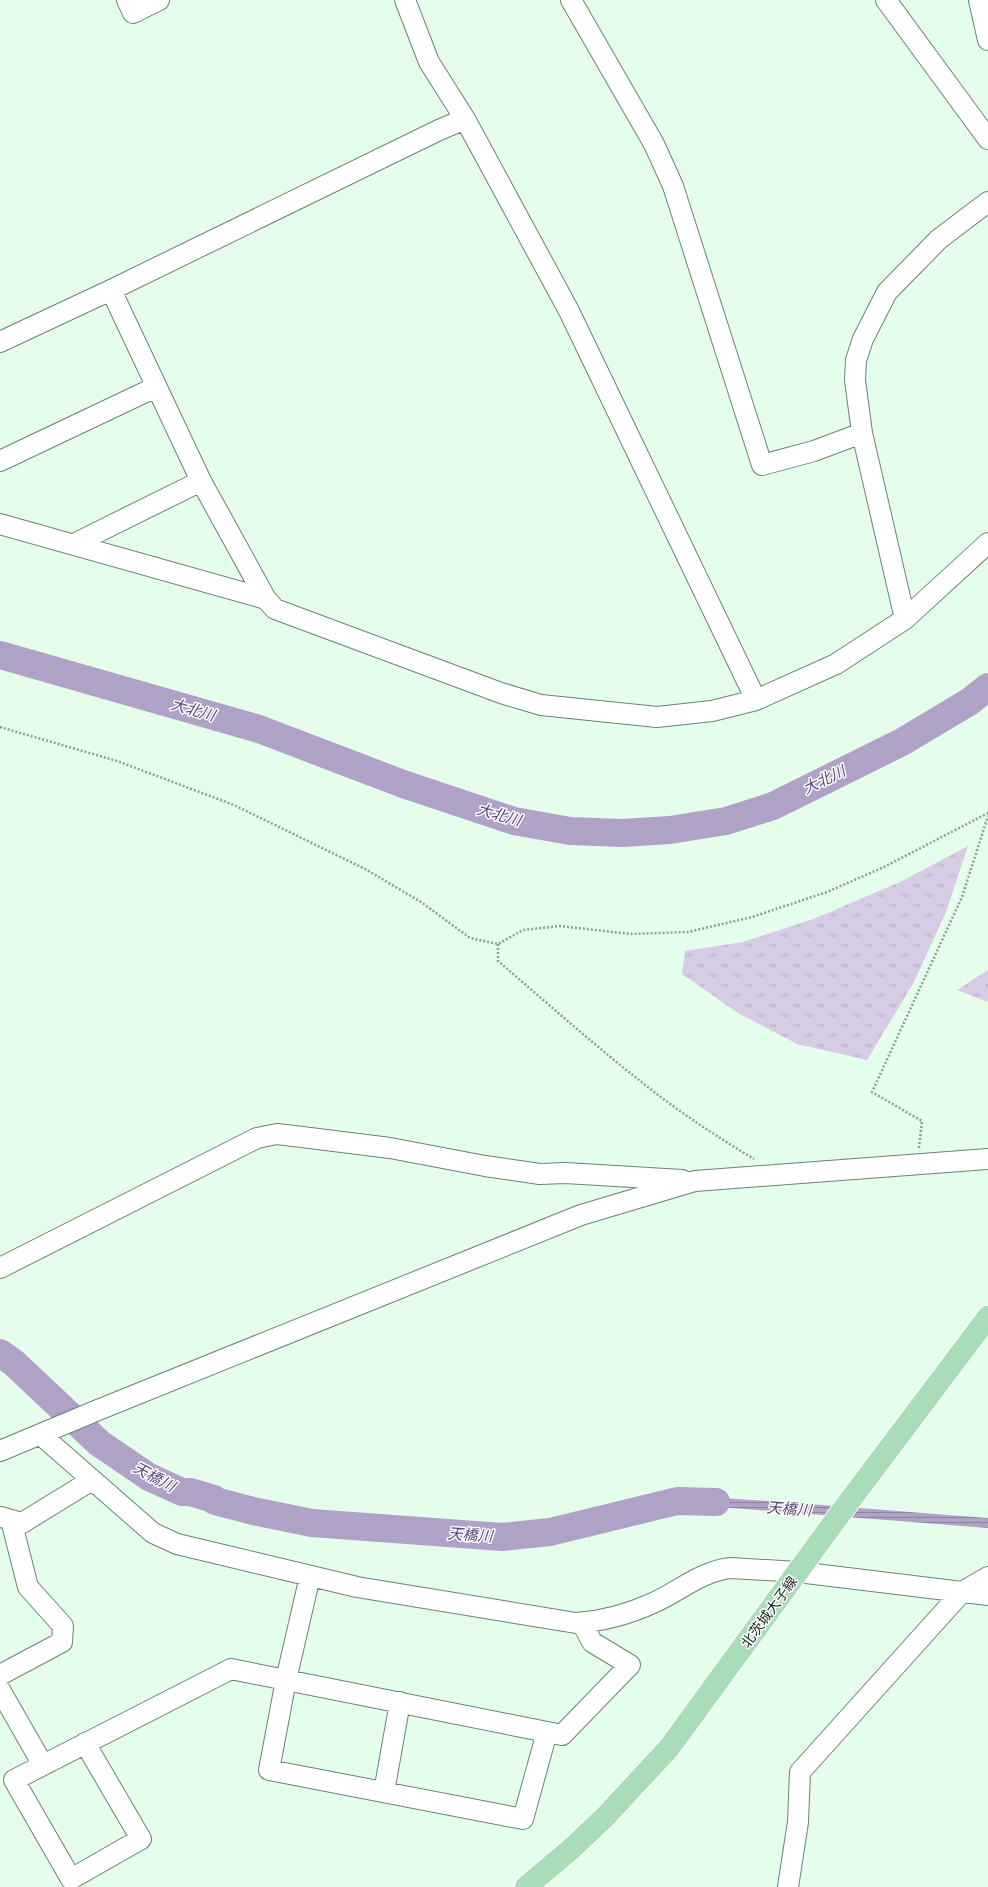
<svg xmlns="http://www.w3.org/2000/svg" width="988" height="1887" font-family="'Golos Text','Noto Sans JP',sans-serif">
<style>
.grass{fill:url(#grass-tufts)}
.water{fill:url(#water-rules)}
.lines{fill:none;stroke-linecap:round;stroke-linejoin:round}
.river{stroke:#b0a1c7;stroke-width:28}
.minor-casing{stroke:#6d8272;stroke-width:22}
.major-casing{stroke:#fff;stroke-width:24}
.path{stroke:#8c9f91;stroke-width:2.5;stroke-dasharray:2 2;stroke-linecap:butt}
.minor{stroke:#fff;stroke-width:20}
.major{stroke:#a9dcb9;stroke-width:22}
.labels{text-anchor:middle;stroke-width:3;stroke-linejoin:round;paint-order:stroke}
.street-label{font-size:14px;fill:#18211b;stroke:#fff}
.water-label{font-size:15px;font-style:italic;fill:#5d467a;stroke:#fff}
</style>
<defs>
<pattern id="grass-tufts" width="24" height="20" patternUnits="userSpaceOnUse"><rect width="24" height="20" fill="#d6cce5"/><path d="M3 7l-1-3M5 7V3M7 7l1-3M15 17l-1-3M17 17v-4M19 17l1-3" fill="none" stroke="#b7afc4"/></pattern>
<pattern id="water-rules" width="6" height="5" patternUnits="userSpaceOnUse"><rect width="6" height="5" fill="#b0a1c7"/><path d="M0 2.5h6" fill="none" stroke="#8e83a1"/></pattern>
</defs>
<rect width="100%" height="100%" fill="#e5feeb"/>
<path class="grass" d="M968,846L946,912L914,982L867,1060L797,1044L738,1013L682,974L685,951L743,942L816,918L900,882Z
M988,970V1002L957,990Z"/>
<path class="water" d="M988,681V692L971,706L967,698Z
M678,1496C781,1500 885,1511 988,1518V1528L732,1508L677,1506Z"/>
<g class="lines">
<path class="river" d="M0,655L259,729L403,784L514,821L570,831L623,833L670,830L726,821L773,806L902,742L969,702L988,687
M0,1353L14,1363L99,1443L149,1477L182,1492H190L214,1499L215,1501L253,1511L312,1523L502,1537L550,1532L677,1501L716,1502"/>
<defs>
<path id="minor" d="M127,0L133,13L159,0
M405,0L429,62L465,119L569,311L756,700
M571,0L654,144L673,186L762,465L814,451L862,433
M886,0L988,139
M979,0L988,40
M111,290L201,481L266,599L275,609L501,693L541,705L657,717L712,711L756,700L836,664L905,619L988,543
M0,342L111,290L439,130L465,119
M0,461L156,387
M0,524L266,599
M74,544L201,481
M905,619L862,433L855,380L856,360L863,339L887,292L939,239L988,202
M0,1268L257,1138L277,1134L302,1137L390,1148L485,1166L540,1174L565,1173L682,1180
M41,1435L153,1533L177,1544L357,1587L576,1623C604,1621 627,1615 653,1603C680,1591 701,1571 731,1568L798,1572L988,1595
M0,1451L98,1410L581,1215L695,1181L988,1159
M1,1517L22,1523L92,1480
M310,1576L286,1680L562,1735L630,1665L592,1642L582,1623
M0,1675L62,1642L63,1626L28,1587L11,1520
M0,1690L43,1765
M85,1743L141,1839L71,1879L14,1780L231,1669L286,1680L269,1770L523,1819L547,1732
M384,1792L400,1702
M788,1887L798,1822L800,1772L962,1592L988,1577"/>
<path id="major" d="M526,1887L570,1850L605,1817L669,1748L845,1507L988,1317"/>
</defs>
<use href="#minor" class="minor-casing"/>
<use href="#major" class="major-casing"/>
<path class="path" d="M0,727L117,761L234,805L367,870L421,902L470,938L498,944L523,930L560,926L631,934L688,932L752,917L827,892L884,867L988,813
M498,944V961C546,1002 594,1045 644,1084C679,1112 716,1136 754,1159
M919,1148L922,1121L872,1092L962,897L988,816"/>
<use href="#minor" class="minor"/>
<use href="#major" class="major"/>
</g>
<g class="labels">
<g class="street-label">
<text transform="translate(769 1612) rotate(-54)" y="5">北茨城大子線</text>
</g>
<g class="water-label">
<text transform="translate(193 710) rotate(16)" y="5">大北川</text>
<text transform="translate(824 780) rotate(-26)" y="5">大北川</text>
<text transform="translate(499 815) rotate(16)" y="5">大北川</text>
<text transform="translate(154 1477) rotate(28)" y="5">天橋川</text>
<text transform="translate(789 1509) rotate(4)" y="5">天橋川</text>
<text transform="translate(470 1535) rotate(4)" y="5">天橋川</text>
</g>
</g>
</svg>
